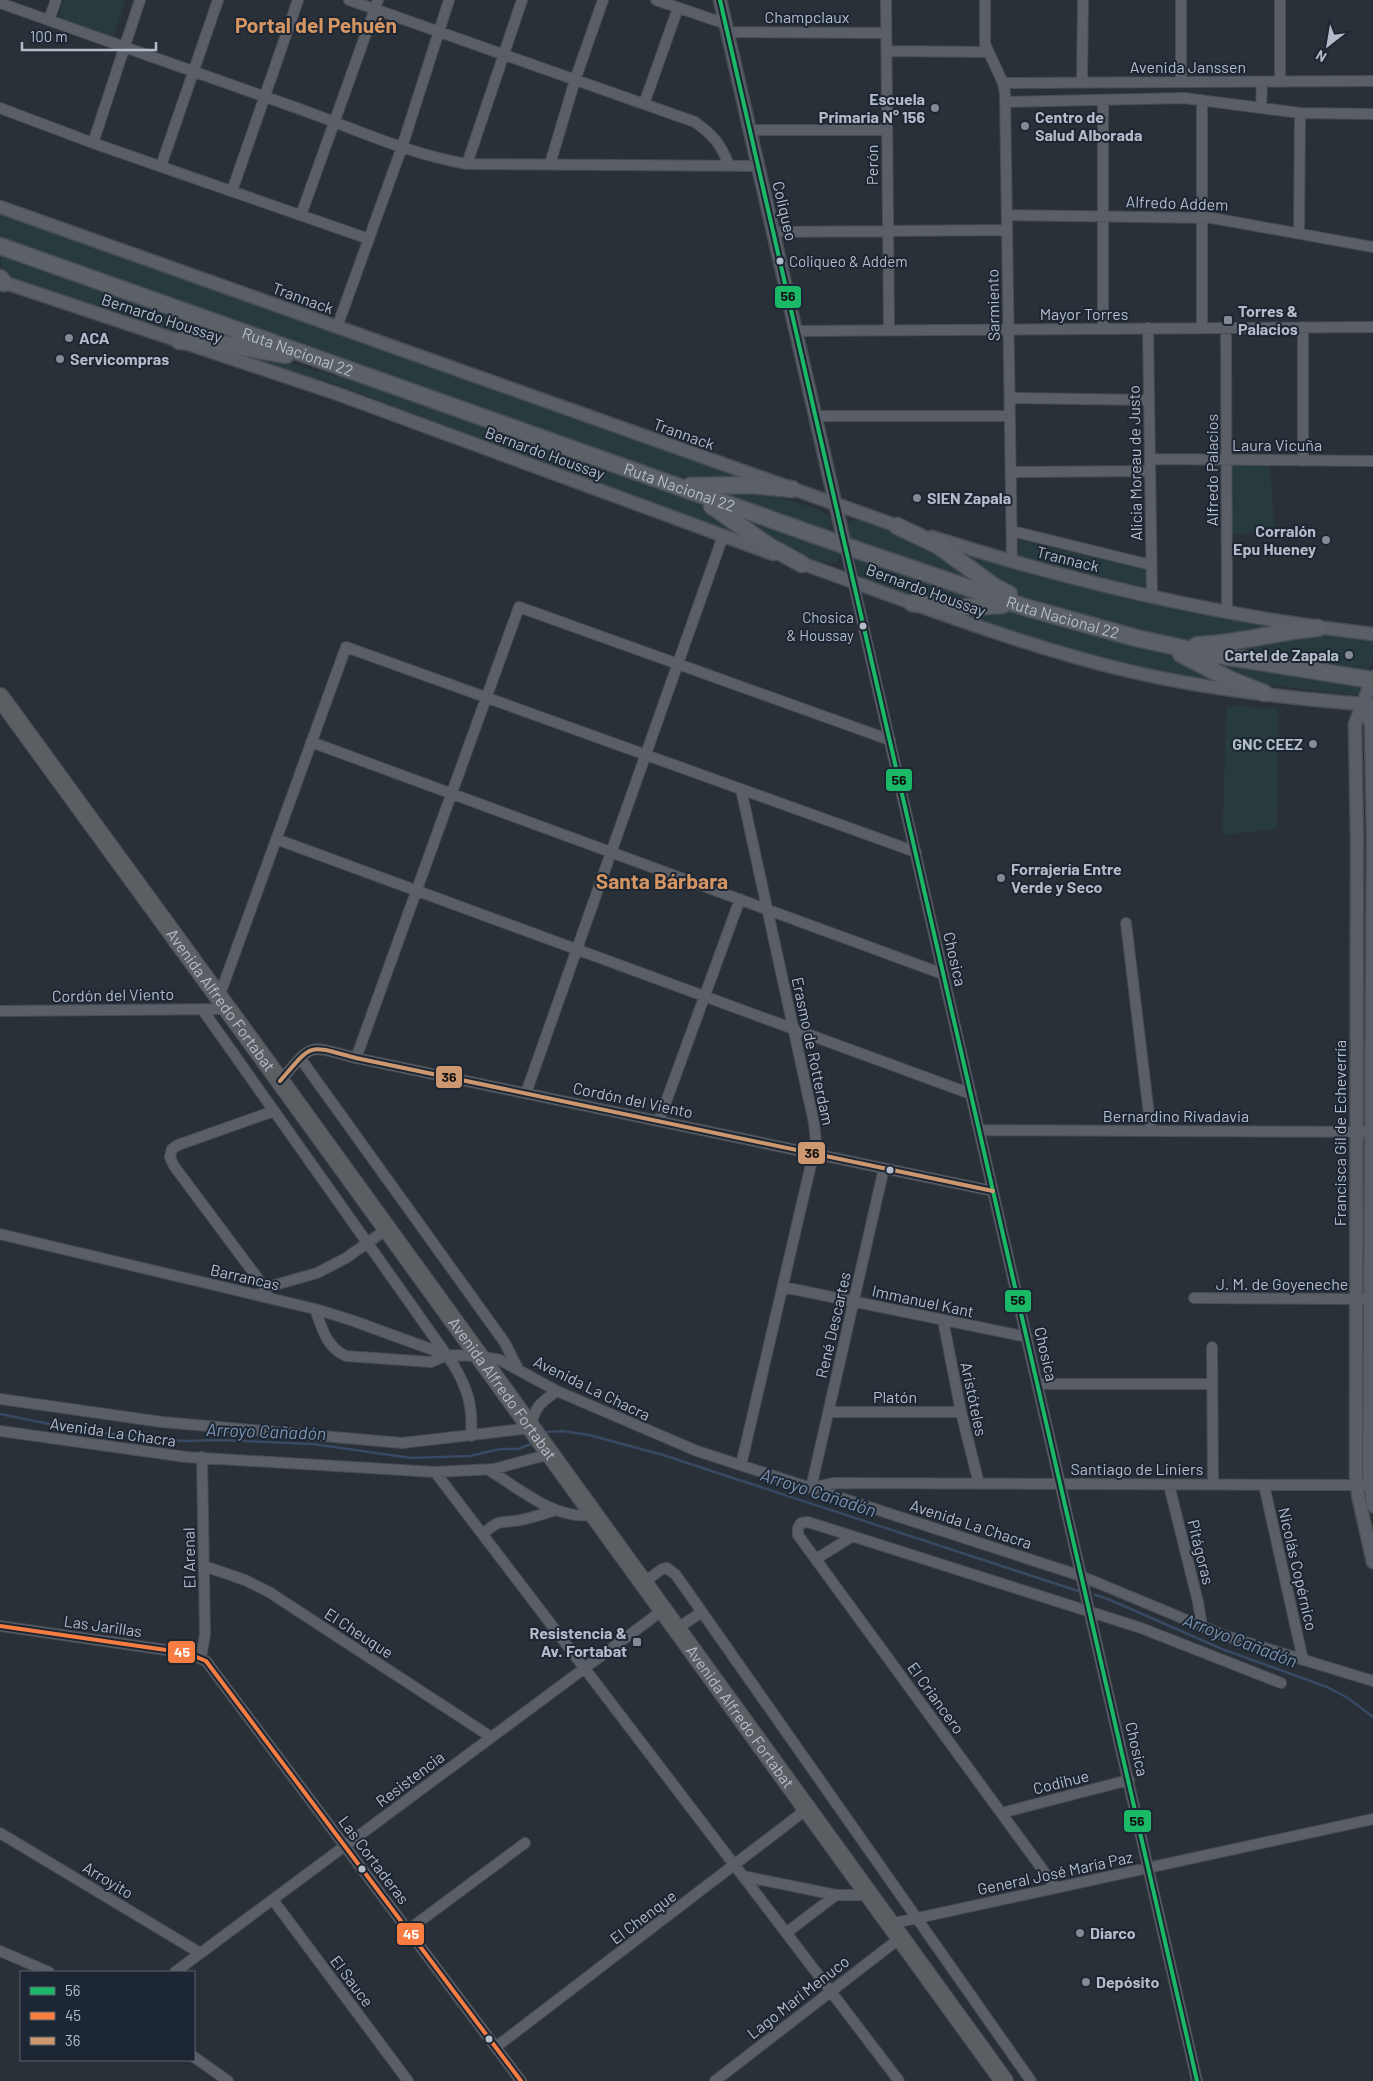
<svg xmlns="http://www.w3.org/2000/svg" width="1373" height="2081" font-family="Barlow,sans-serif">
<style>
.green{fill:#273a3e}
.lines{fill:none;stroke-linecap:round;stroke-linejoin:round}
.stream{stroke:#384963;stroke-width:2.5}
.minor-casing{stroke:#484c53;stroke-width:12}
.tertiary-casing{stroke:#484c53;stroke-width:15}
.primary-casing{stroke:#484c55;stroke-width:19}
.trunk-casing{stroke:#474c53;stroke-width:20}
.minor{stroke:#5a5e66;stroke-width:10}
.tertiary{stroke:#5a5e66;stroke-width:12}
.primary{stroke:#5c6168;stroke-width:16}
.trunk{stroke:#5b5f64;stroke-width:18}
.bus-1-casing{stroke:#1d2633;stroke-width:8}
.bus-2-casing{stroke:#1d2633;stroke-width:8}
.bus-3-casing{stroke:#1d2633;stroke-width:8}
.bus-1{stroke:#1ab867;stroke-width:4}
.bus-2{stroke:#f77d43;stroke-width:4}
.bus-3{stroke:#cd976f;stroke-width:4}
.poi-dot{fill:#848b96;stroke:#1d2633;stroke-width:2}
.bus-dot{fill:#b4bcc9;stroke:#1d2633;stroke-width:2}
.labels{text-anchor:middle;stroke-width:4;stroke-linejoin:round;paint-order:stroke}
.bus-label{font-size:15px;fill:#b4bcc9;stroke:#1d2633;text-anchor:start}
.street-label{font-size:16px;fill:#b4bcc9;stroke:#1d2633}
.poi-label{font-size:16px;font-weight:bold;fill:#b4bcc9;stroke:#1d2633;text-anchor:start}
.water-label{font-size:18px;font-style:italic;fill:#7c92b1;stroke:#1d2633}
.district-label{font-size:21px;font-weight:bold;fill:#d59563;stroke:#1d2633}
.line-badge{stroke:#1d2633;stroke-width:2}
.badge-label{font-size:14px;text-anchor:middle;font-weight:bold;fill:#fff}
.pale-badge-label{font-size:14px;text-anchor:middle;font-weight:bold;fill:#111}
</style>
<rect width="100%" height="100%" fill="#2a3038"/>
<path class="green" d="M64,0H126L113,37L58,19Z
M0,212L745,477L690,478L666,473L0,237Z
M0,251L272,348L165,331L18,282C5,274 0,266 0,251Z
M215,348L231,349L359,382L686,498L711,509L760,543L332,383L278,369Z
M1231,464L1270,465L1275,533L1231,534Z
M707,492L765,494L819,509L831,518V527L825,530Z
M722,507L841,550L842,555L836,562C807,569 747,524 722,507Z
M853,520H859L921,541L1000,594L849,539C848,531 844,524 853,520Z
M1019,539L1146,570L1147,589L1019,556Z
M945,545L1055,579L1192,612L1286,628L1192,642L1167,638L1031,600L1003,587Z
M854,556L996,602L924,601L859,578Z
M1007,608L1168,654L1231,684C1134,669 1042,641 949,611Z
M1305,632L1373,639V660L1368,671L1270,660L1222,647Z
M1192,655L1361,683L1363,687L1359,694L1353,695L1253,683Z
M1227,706L1278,708L1277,829L1222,835Z"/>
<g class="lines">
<path class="stream" d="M0,1414L84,1431L184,1441L218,1440L313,1444L411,1458L470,1456L500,1449H518L531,1444
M547,1432L562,1431L589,1435L663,1455L1078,1591
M1095,1595L1108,1599L1222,1649L1327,1687L1348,1698L1373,1717"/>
<defs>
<path id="minor" d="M349,0L695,122C714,136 720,143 729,165
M656,0L726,24
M886,0L889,330
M985,0V44L1003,83L1005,93L1012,562
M1181,0V82
M0,3C98,38 196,72 294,107C351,127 407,154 467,164L758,166
M49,20L56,0
M727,32L886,33
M887,51L987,52
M1082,82L1083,0
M1280,82V0
M1003,83L1373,81
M1005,102L1184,98L1300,113L1373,114
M644,104L678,8
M0,108L93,143L369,239
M1261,108L1262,82
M750,130H887
M93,143L140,0
M467,164L522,0
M550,164L575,80L603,0
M161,166L218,0
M232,191L298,0
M301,215L378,0
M1007,215L1212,218L1373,247
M773,232L1007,230
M1299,233L1300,113
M337,327L402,147L449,0
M1103,328V100
M1148,328L1152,598
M1202,328V100
M1226,328L1227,613
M796,331L1373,327
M1010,398L1149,400
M815,416H1010
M1150,459L1373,461
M1303,461V327
M1011,472L1150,471
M1012,531L1151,565
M845,546L1197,2081
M311,742L943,974
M741,789L814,1123L816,1143L741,1465
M276,839L971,1094
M1126,923L1151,1131
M219,997L346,647L916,852
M202,1009L453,1364C468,1389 473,1406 471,1436
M0,1011L227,1009
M300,1058L505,1343L517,1367
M356,1058L519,607L890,740
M280,1081C314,1042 306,1045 356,1058L993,1191
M526,1093L723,536
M659,1121L740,899
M979,1130L1373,1132
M0,1234L315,1309L351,1320L447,1355L479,1356L500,1360L557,1391L697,1451L1081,1576L1223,1635L1373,1681
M783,1287L1027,1337
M264,1288L317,1273L346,1258L387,1229
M269,1298L259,1280L174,1166L170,1157L172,1149L178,1145L274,1111
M1194,1298L1364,1299
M315,1309C322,1328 326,1347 346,1356L431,1362L447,1355
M943,1320L961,1412L979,1484
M1212,1347L1213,1484
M1038,1384H1212
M0,1399L162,1422L402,1443L531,1428C534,1407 540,1403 557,1391
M829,1412H961
M0,1431L186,1457L435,1472L494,1469L550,1454
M489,1470C517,1487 559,1523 593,1514
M435,1472L899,2081
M1169,1485L1198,1602L1202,1627
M1264,1485L1303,1660
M811,1488L833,1483L1365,1485
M811,1488L884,1168
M483,1535C499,1516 505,1525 525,1519C535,1517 546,1513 556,1510
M816,1559L853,1536
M204,1566L245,1580L269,1592L491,1737
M643,1583L662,1569L667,1568L676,1575L1031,2081
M0,1626L187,1653L206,1661L521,2081
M676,1629L702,1612
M201,1658L205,1634L202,1457
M1001,1813L1129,1780
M0,1833L200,1953
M743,1876L836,1895H869
M1056,1888L798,1535V1528L801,1523L808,1522L1141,1628L1281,1683
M273,1900L408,2081
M890,1924L1373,1819
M408,1930L525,1843
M786,1933L836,1895
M0,1951L49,1972
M175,1972L663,1610
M496,2047L807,1809
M194,2057L228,2081
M715,2081L900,1938"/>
<path id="tertiary" d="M720,0L845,546
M0,207L906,529
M0,281L338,394L773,554
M932,537C1076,583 1223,617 1373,634
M795,561C906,600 1015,644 1129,671C1209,690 1292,698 1373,705
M1373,677L1355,724L1357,839L1356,1475L1358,1495L1373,1562
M1364,704L1371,725L1373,839L1369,1474L1373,1506"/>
<g id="primary">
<path id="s1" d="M0,246L860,551L1028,608L1136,638L1210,654L1373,680"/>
<path d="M0,278L4,283"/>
<path d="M179,341L219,343L286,355"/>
<path d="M690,486L751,485L792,489"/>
<path d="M712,506L769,546L802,564"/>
<path d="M897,526L939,546L995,587L1009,594"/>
<path d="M912,603L949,608L1003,605"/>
<path d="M1197,645C1238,644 1277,631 1318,628"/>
<path d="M1181,654L1231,680L1264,693"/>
</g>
<g id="trunk">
<path id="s2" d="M0,697L280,1081L1004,2081"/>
</g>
</defs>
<use href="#minor" class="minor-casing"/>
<use href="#tertiary" class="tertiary-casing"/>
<use href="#primary" class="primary-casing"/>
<use href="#trunk" class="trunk-casing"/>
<use href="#minor" class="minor"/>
<use href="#tertiary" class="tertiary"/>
<use href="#primary" class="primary"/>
<use href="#trunk" class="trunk"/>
<defs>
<path id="bus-1" d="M720,0L1197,2081"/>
<path id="bus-2" d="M0,1626L187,1653L206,1661L521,2081"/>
<path id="bus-3" d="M280,1081C314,1042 306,1045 356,1058L993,1191"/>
</defs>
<use href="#bus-1" class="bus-1-casing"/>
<use href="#bus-2" class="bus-2-casing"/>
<use href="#bus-3" class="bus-3-casing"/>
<use href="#bus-1" class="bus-1"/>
<use href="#bus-2" class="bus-2"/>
<use href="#bus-3" class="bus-3"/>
</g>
<g class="poi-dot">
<circle cx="935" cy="108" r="5"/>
<circle cx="1025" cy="126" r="5"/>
<rect x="1223" y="315" width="10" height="10" rx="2.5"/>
<circle cx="69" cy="338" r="5"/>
<circle cx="60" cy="359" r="5"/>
<circle cx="917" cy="498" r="5"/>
<circle cx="1326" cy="540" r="5"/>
<circle cx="1349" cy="655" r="5"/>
<circle cx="1313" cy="744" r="5"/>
<circle cx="1001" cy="878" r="5"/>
<rect x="632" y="1637" width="10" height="10" rx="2.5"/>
<circle cx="1080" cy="1933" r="5"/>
<circle cx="1086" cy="1982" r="5"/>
</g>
<g class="bus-dot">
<circle cx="780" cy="261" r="4.5"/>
<circle cx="863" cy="626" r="4.5"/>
<circle cx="890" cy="1170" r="4.5"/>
<circle cx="362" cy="1869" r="4.5"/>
<circle cx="489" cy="2039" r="4.5"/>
</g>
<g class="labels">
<g class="bus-label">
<text x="789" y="267">Coliqueo &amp; Addem</text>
<text x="854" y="623" text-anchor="end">Chosica<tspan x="854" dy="18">&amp; Houssay</tspan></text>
</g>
<g class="street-label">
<text x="807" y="23">Champclaux</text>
<text x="1188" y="73">Avenida Janssen</text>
<text transform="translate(872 165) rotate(-90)" y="6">Perón</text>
<text transform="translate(1177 203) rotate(2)" y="6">Alfredo Addem</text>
<text transform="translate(785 211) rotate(77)" y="6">Coliqueo</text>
<text transform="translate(303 298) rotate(20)" y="6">Trannack</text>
<text transform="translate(993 305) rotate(-91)" y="6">Sarmiento</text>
<text x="1084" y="320">Mayor Torres</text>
<text transform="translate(162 318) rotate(18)" y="6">Bernardo Houssay</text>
<text dy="6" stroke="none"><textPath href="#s1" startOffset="316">Ruta Nacional 22</textPath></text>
<text transform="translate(684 434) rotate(20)" y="6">Trannack</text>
<text x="1277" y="451">Laura Vicuña</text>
<text transform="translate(545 453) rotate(20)" y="6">Bernardo Houssay</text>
<text transform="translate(1135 463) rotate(-91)" y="6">Alicia Moreau de Justo</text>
<text transform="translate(1212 470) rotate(-90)" y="6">Alfredo Palacios</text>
<text dy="6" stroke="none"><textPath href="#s1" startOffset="721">Ruta Nacional 22</textPath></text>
<text transform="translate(1068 559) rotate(14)" y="6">Trannack</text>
<text transform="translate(926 590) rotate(20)" y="6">Bernardo Houssay</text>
<text dy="6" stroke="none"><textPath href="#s1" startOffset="1126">Ruta Nacional 22</textPath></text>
<text transform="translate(955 959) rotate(77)" y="6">Chosica</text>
<text transform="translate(113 995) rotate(-1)" y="6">Cordón del Viento</text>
<text dy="6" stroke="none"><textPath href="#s2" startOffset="375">Avenida Alfredo Fortabat</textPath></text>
<text transform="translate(813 1051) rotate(78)" y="6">Erasmo de Rotterdam</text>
<text transform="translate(633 1100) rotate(12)" y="6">Cordón del Viento</text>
<text x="1176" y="1122">Bernardino Rivadavia</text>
<text transform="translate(1340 1133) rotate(-90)" y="6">Francisca Gil de Echeverría</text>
<text transform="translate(245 1277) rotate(13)" y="6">Barrancas</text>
<text x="1282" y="1290">J. M. de Goyeneche</text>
<text transform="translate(923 1301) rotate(12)" y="6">Immanuel Kant</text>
<text transform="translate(833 1325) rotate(-77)" y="6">René Descartes</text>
<text transform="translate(1046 1354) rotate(77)" y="6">Chosica</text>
<text transform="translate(592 1388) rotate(26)" y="6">Avenida La Chacra</text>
<text dy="6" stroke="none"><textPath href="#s2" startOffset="855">Avenida Alfredo Fortabat</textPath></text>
<text x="895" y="1403">Platón</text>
<text transform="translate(974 1399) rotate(78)" y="6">Aristóteles</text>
<text transform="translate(113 1432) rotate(8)" y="6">Avenida La Chacra</text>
<text x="1137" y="1475">Santiago de Liniers</text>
<text transform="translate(971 1524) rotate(18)" y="6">Avenida La Chacra</text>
<text transform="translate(1201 1552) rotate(76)" y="6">Pitágoras</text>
<text transform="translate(189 1558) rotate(-91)" y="6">El Arenal</text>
<text transform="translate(1298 1569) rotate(77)" y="6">Nicolás Copérnico</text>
<text transform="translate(103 1626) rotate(8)" y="6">Las Jarillas</text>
<text transform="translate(359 1633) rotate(33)" y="6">El Cheuque</text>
<text transform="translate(936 1698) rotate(54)" y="6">El Criancero</text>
<text dy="6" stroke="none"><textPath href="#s2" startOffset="1260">Avenida Alfredo Fortabat</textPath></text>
<text transform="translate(1137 1749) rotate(77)" y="6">Chosica</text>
<text transform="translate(410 1779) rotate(-37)" y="6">Resistencia</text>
<text transform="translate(1061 1782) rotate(-14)" y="6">Codihue</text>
<text transform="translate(374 1860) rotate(53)" y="6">Las Cortaderas</text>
<text transform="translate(1055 1873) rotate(-12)" y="6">General José María Paz</text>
<text transform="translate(108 1880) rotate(31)" y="6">Arroyito</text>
<text transform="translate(643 1917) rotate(-37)" y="6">El Chenque</text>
<text transform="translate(352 1981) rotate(53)" y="6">El Sauce</text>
<text transform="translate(798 1997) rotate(-38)" y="6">Lago Marí Menuco</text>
</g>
<g class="poi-label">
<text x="925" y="105" text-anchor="end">Escuela<tspan x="925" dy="18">Primaria N° 156</tspan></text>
<text x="1035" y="123">Centro de<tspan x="1035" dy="18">Salud Alborada</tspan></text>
<text x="1238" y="317">Torres &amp;<tspan x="1238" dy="18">Palacios</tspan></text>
<text x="79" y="344">ACA</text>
<text x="70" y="365">Servicompras</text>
<text x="927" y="504">SIEN Zapala</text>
<text x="1316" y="537" text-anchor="end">Corralón<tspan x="1316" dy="18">Epu Hueney</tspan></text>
<text x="1339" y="661" text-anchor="end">Cartel de Zapala</text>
<text x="1303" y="750" text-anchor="end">GNC CEEZ</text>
<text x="1011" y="875">Forrajería Entre<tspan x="1011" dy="18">Verde y Seco</tspan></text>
<text x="627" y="1639" text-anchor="end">Resistencia &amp;<tspan x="627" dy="18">Av. Fortabat</tspan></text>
<text x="1090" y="1939">Diarco</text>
<text x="1096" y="1988">Depósito</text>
</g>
<g class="water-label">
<text transform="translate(266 1432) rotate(2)" y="6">Arroyo Cañadón</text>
<text transform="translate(818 1493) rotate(18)" y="6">Arroyo Cañadón</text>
<text transform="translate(1240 1641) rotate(21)" y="6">Arroyo Cañadón</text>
</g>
<g class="district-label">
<text x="316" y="33">Portal del Pehuén</text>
<text x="662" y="889">Santa Bárbara</text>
</g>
</g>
<g class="line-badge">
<rect x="774" y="285" width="28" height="24" rx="5" fill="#1ab867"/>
<rect x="885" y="768" width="28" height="24" rx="5" fill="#1ab867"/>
<rect x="435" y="1065" width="28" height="24" rx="5" fill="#cd976f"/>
<rect x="797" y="1141" width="29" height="24" rx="5" fill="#cd976f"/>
<rect x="1004" y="1289" width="28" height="24" rx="5" fill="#1ab867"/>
<rect x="167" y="1640" width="29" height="24" rx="5" fill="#f77d43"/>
<rect x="1123" y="1809" width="29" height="24" rx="5" fill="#1ab867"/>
<rect x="396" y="1922" width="29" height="24" rx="5" fill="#f77d43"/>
</g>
<g class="badge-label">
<text x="182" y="1657">45</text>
<text x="411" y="1939">45</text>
</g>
<g class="pale-badge-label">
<text x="788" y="301">56</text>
<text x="899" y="785">56</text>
<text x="449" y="1082">36</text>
<text x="812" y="1158">36</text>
<text x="1018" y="1305">56</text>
<text x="1137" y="1826">56</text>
</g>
<rect x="20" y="1971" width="175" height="90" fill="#1d2633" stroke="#59626f"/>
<rect x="30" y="1987" width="25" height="8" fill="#1ab867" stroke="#59626f"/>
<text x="65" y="1996" font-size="15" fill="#b4bcc9">56</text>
<rect x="30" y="2012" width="25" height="8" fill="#f77d43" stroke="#59626f"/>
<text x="65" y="2021" font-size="15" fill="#b4bcc9">45</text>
<rect x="30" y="2037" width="25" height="8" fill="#cd976f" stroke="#59626f"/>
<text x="65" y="2046" font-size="15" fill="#b4bcc9">36</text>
<g transform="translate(1328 45) rotate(211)" stroke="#1d2633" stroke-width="4" paint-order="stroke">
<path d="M0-4L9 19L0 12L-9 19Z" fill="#b4bcc9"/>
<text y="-8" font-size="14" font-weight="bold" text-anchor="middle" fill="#b4bcc9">N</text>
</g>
<path d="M22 42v8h134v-8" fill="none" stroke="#b4bcc9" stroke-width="2.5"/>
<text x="30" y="42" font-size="15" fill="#b4bcc9" stroke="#1d2633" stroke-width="4" paint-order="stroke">100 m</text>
</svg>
